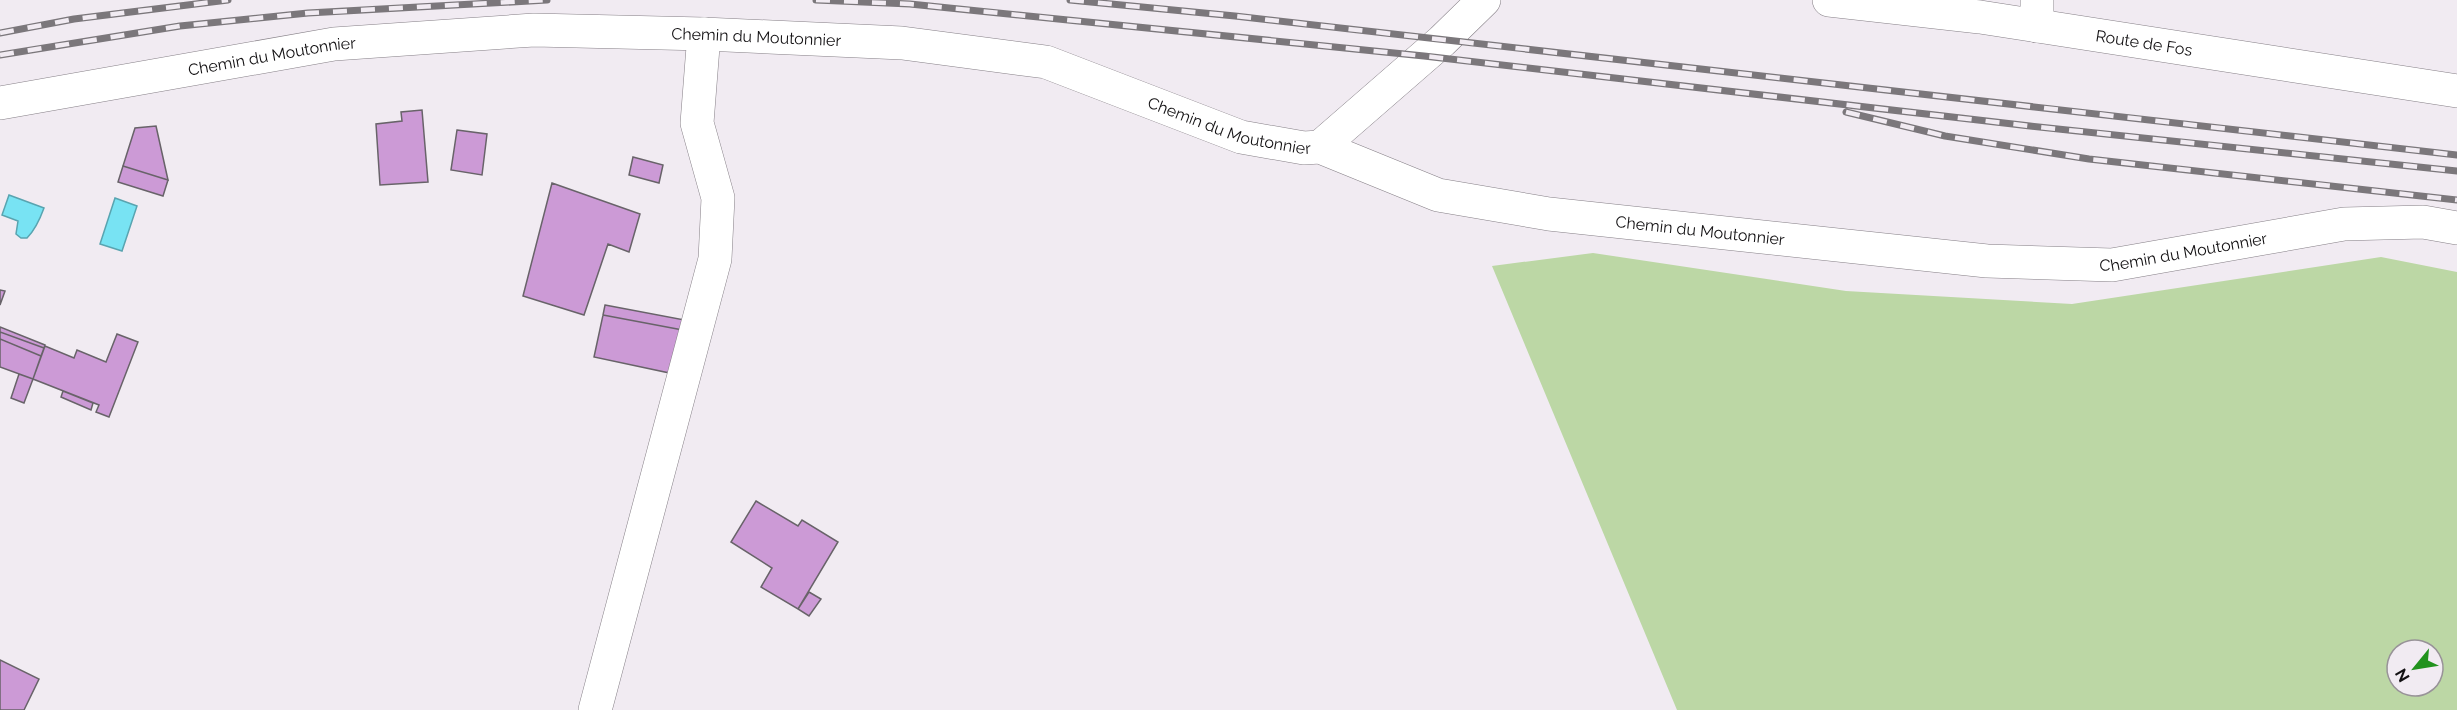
<svg xmlns="http://www.w3.org/2000/svg" width="2457" height="710" font-family="Raleway,sans-serif">
<style>
.green{fill:#bcd7a5;fill-rule:evenodd}
.water{fill:#78e3f3;stroke:#59a4b0;stroke-width:1.5}
.building{fill:#cc9ad6;stroke:#686369;stroke-width:1.5}
.lines{fill:none;stroke-linecap:round;stroke-linejoin:round}
.minor-casing{stroke:#857f86;stroke-width:34}
.major-casing{stroke:#857f86;stroke-width:34}
.minor{stroke:#fff;stroke-width:33}
.major{stroke:#fff;stroke-width:33}
.rail-casing{stroke:#7b777b;stroke-width:7}
.rail{stroke:#f1ebf2;stroke-width:4.5;stroke-dasharray:14;stroke-linecap:butt}
.labels{text-anchor:middle;stroke-width:4.5;stroke-linejoin:round;paint-order:stroke}
.street-label{font-size:16px;fill:#121012;stroke:#f1ebf2}
</style>
<rect width="100%" height="100%" fill="#f1ebf2"/>
<path class="green" d="M1593,253L1846,291L2072,304L2381,257L2457,272V710H1677L1492,266ZM2397,650H2433V686H2397Z"/>
<path class="water" d="M9,195L44,208C40,219 35,230 27,238H21L16,234L18,221L2,215Z
M115,198L137,206L122,251L100,244Z"/>
<path class="building" d="M422,110L428,182L380,185L376,124L402,121L401,112Z
M156,126L168,180L123,166L135,128Z
M457,130L487,134L482,175L451,170Z
M633,157L663,165L659,183L629,175Z
M123,166L168,180L163,196L118,182Z
M552,183L640,214L629,252L608,244L584,315L523,296Z
M0,290L5,291L0,305Z
M605,305L690,321L688,331L603,315Z
M603,315L688,331L679,375L594,357Z
M0,327L45,345L44,348L0,332Z
M0,332L44,348L41,356L0,339Z
M117,334L138,342L109,417L96,412L99,405L33,379L45,346L74,358L77,350L106,362Z
M0,339L41,356L33,379L0,367Z
M19,374L33,379L24,403L11,398Z
M63,391L93,403L91,410L61,397Z
M756,501L798,526L802,520L838,542L798,609L761,587L772,568L731,542Z
M809,592L821,599L809,616L798,609Z
M0,660L39,679L24,710H0Z"/>
<g class="lines">
<defs>
<g id="minor">
<path d="M2037,0V26"/>
<path id="s1" d="M0,103L334,44L534,30L704,34L902,43L1046,62L1241,137L1304,148L1320,147L1438,195L1549,214L1987,261L2112,265L2344,224L2423,222L2457,228"/>
<path d="M1320,147L1442,41L1484,0"/>
<path d="M595,710L715,259L718,198L697,123L704,34"/>
</g>
<g id="major">
<path id="s2" d="M1829,0L1980,17L2457,91"/>
</g>
</defs>
<use href="#minor" class="minor-casing"/>
<use href="#major" class="major-casing"/>
<use href="#minor" class="minor"/>
<use href="#major" class="major"/>
<defs>
<path id="rail" d="M816,0L910,4L1424,56L2030,126L2457,171
M1070,0L1235,16L2457,155
M0,33L74,19L228,0
M0,55L180,26L308,13L547,0
M1846,112L1945,136L2089,159L2457,200"/>
</defs>
<use href="#rail" class="rail-casing"/>
<use href="#rail" class="rail"/>
</g>
<g class="labels">
<g class="street-label">
<text dy="6" stroke="none"><textPath href="#s1" startOffset="762">Chemin du Moutonnier</textPath></text>
<text dy="6" stroke="none"><textPath href="#s2" startOffset="318">Route de Fos</textPath></text>
<text dy="6" stroke="none"><textPath href="#s1" startOffset="276">Chemin du Moutonnier</textPath></text>
<text dy="6" stroke="none"><textPath href="#s1" startOffset="1248">Chemin du Moutonnier</textPath></text>
<text dy="6" stroke="none"><textPath href="#s1" startOffset="1734">Chemin du Moutonnier</textPath></text>
<text dy="6" stroke="none"><textPath href="#s1" startOffset="2220">Chemin du Moutonnier</textPath></text>
</g>
</g>
<g transform="translate(2415 668) rotate(240)"><circle r="28" fill="#f1ebf2" stroke="#989398" stroke-width="1.5"/>
<path d="M0-4.5L10 22L0 15L-10 22Z" fill="#21921d"/>
<text y="-9" font-size="16" font-weight="bold" text-anchor="middle" fill="#121012">N</text>
</g>
</svg>
